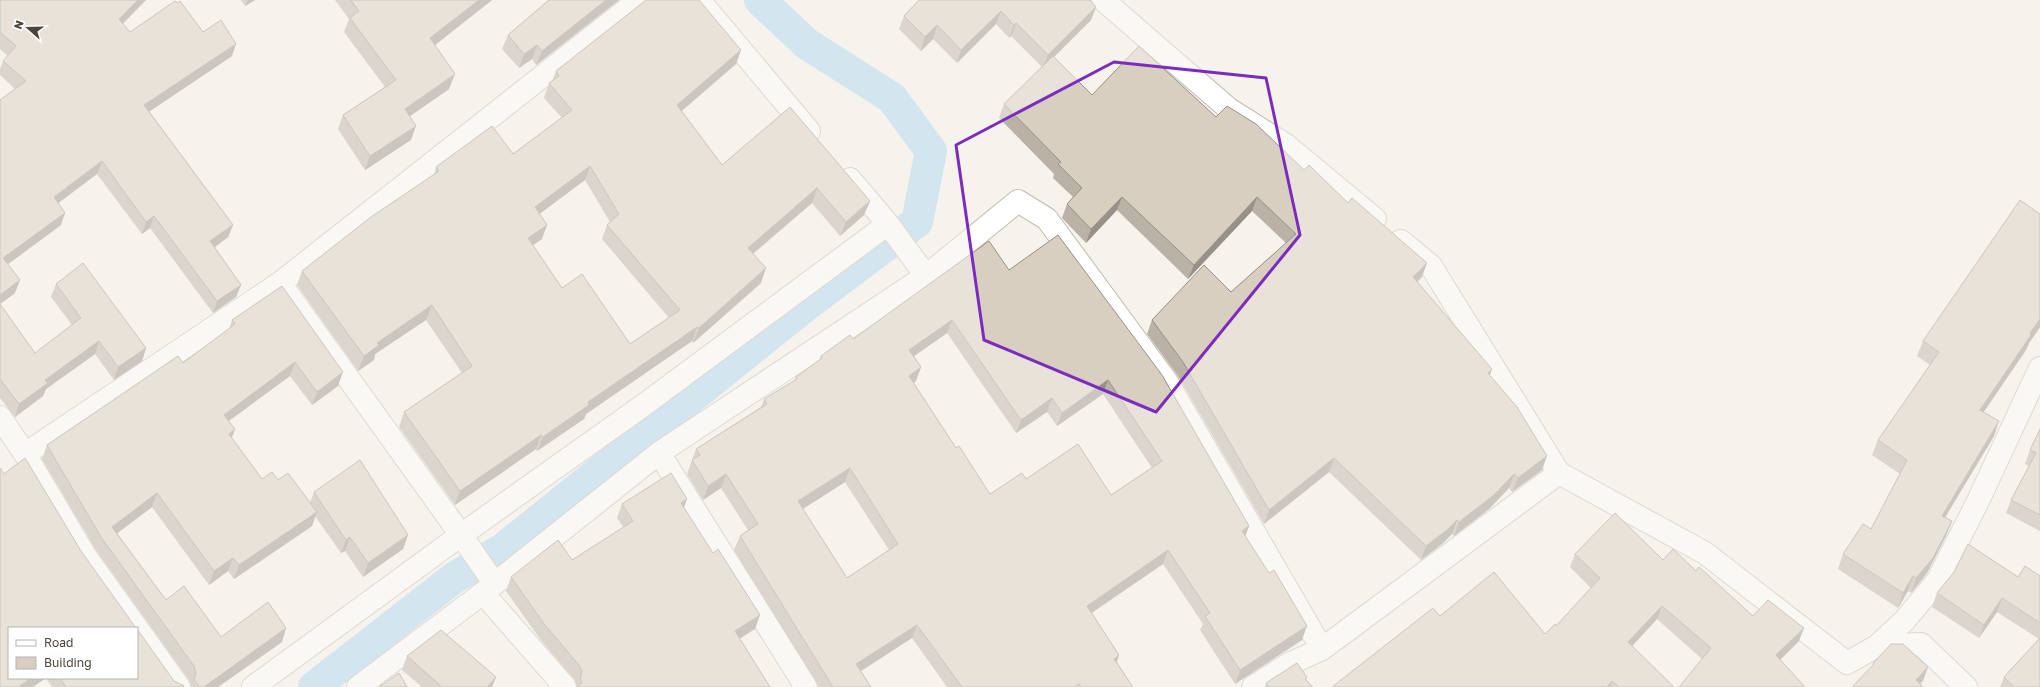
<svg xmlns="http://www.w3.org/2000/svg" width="2040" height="687" font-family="'Golos Text',sans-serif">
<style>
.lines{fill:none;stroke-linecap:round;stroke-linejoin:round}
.canal{stroke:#a9d4f2;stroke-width:32}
.minor-casing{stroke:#c2bbae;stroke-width:24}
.minor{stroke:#fff;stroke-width:22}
.wall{fill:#bab2a6;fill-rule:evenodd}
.shaded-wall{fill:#979187}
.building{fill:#d8cfc1;stroke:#979187;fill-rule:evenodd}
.marked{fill:none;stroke:#7b2cbf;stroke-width:3;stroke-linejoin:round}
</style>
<rect width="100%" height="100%" fill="#f6f3ec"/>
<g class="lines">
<path class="canal" d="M314,687L454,578L503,549L804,307L917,222L931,151L892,98L807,44L760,0"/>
<defs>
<path id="minor" d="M699,0L809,131
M1103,0L1229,109L1286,145L1375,219
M888,224L926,276
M1401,241L1431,266L1559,473L1705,553L1847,663L1877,646L1921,644L1966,687
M280,283L461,535L494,583
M0,417L25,454L86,557L137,628
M659,453L806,687
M25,454L280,283L639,0
M483,593L565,687
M137,628L179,687
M1877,646L1905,620L1938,580L1979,499L2040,368
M253,687L461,535L641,407L888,224L850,179
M358,687L483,593L659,453L926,276L1018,201L1047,219L1167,382L1322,649
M1253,687L1289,664L1322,649L1559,473"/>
</defs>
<use href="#minor" class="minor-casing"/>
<use href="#minor" class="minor"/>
</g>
<path class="wall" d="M0,0H146L123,24L130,32H203L232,56L149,111L233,225L228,237L215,247L241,285L236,297L213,313L150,228L142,234L97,174L58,203L61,225L8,264L15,293L0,304L35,353L72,325L51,297L56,284L146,348L142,361L114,380L95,354L46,389L43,396L15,417L0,398V100L15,89L0,75V69L3,61L8,56L0,49Z
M241,0H255L245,6Z
M335,0H492L435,45L449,89L410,116L411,140L365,170L338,129L343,115L385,87L344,32L349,19Z
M549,0H619L536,65L532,59L519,68L502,49L508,35Z
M919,0L1091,20L1054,57L1092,95L1216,117L1304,170L1422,277L1417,281L1490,376L1542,470L1512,492L1509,488L1489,509L1454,536L1452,534L1442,544L1421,560L1329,472L1264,524L1178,376L1147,334L1152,320L1231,292L1286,243L1252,211L1188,279L1117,210L1086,243L1062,218L1067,204L1073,197L1053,178L1054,174L999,118L1004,104L1042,67L1011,36L1009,38L996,24L957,63L933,39L921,51L899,29L904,16Z
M741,50L736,64L682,111L722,165L870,201L864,215L840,236L812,203L753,254L761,283L693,343L692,341L586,414L584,419L537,451L536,449L455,505L399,427L404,412L462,373L426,320L375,354L374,360L358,371L297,285L302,271L434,175L436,167L513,154L562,118L544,98L549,83L552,81L556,71ZM585,180L610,222L607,225L602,239L669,318L630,344L562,288L533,245L542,239L539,214Z
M2040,214V327L2029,343L2026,350L1983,412L1994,436L1945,517L1952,521L1946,536L1927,573L1911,593L1908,591L1898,608L1838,569L1843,554L1871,529L1900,474L1872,455L1878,440L1930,365L1917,356L1923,341Z
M1009,270L1249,526L1245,536L1302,640L1235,684L1200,630L1203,624L1163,564L1092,613L1119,655L1117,662L1133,687H947L912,638L861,671L871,687H819L734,550L740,536L748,530L721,488L703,500L687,474L696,449L761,407L764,399L794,381L796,377L819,360L821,356L853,339ZM947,333L1016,433L1047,412L1057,426L1103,394L1152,468L1111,495L1026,479L990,494L956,448L914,383L916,381L921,367L914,356ZM845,482L889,550L847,578L803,509Z
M232,320L338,386L312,405L290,376L229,421L232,438L262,479L278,480L310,503L314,492L408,535L403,549L363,577L345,551L341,553L315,516L312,526L234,579L228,571L209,585L152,507L117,533L166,600L221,637L282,642L218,687H191L189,680L96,550L42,459L47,445L183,363L229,329Z
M2040,429V531L2006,513L2011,500L2029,466L2025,464L2030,450Z
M622,504L684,507L755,629L577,686V685L574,679L540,639L506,591L511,577L572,560L624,528L617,518Z
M1575,554L1663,560L1696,571L1753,616L1799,641L1780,660L1702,659L1657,619L1632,646L1674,687H1332L1440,616L1545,634L1556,626L1591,588L1570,567Z
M2040,576V687H2000L2004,677L2039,639L1997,612L1979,638L1932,607L1937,593L2018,577Z
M407,656L492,687H422L402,670Z
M1307,677L1306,679L1313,687H1265L1266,683Z
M46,678H137L174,681L184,686L183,687H52Z"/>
<path class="shaded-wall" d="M138,0H146L114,32L119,19Z
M248,0H255L245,6Z
M479,0H492L425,53L430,38Z
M606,0H619L536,65L542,51Z
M1096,7L1091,20L1043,68L1048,55Z
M1001,11L996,24L957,63L961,50Z
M1016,23L1011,36L1009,38L1014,25Z
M937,25L933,39L921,51L925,37Z
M236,44L232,56L140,118L144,105Z
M537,45L532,59L519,68L524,54Z
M741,50L736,64L672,119L677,105Z
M455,74L449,89L400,123L405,109Z
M416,126L411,140L365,170L370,156Z
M102,161L97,174L49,210L54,197Z
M590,166L585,180L530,221L535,207Z
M817,188L812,203L743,262L748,248Z
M1122,197L1117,210L1086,243L1091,229Z
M1257,197L1252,211L1188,279L1194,265Z
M870,201L864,215L840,236L846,222Z
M65,213L61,225L0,270L3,258Z
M154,216L150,228L142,234L146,222Z
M233,225L228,237L206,254L210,241Z
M547,225L542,239L523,252L528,238Z
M1427,263L1422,277L1408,291L1413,277Z
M766,268L761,283L693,343L699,328Z
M20,280L15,293L0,304V295Z
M241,285L236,297L213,313L217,301Z
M432,305L426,320L375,354L374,360L358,371L364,356L377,343Z
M2040,319V327L2029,343L2026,350L1975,425L1980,410L2030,333Z
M952,320L947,333L904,363L909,350Z
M697,327L692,341L586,414L584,419L537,451L543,437L588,402Z
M99,341L95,354L46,389L43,396L15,417L19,404L45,380Z
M146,348L142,361L114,380L118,367Z
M295,362L290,376L219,428L224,415Z
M921,367L916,381L904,389L909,376Z
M1492,369L1487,383L1488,373Z
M343,372L338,386L312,405L317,392Z
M1108,380L1103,394L1057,426L1062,413Z
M1052,398L1047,412L1016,433L1021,420Z
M1999,421L1994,436L1937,531L1942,516Z
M235,429L230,443L229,434Z
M541,435L536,449L455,505L460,491Z
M1547,456L1542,470L1512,492L1518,478Z
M1334,458L1329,472L1264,524L1269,510Z
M850,468L845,482L793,515L798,501Z
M726,474L721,488L703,500L708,486Z
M1514,474L1509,488L1489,509L1454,536L1459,522Z
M157,493L152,507L107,541L112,527Z
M687,499L682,513L681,503Z
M317,512L312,526L234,579L239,565Z
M1457,520L1452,534L1442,544L1421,560L1426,546Z
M1952,521L1946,536L1927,573L1911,593L1916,578Z
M1249,526L1244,540L1242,531Z
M408,535L403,549L363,577L368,563Z
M350,537L345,551L341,553L346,540Z
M1168,550L1163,564L1082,619L1087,606Z
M233,558L228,571L209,585L214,571Z
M1913,576L1908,591L1898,608L1903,593Z
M2002,598L1997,612L1979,638L1984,625Z
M1662,606L1657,619L1623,656L1628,642Z
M760,615L755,629L730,645L735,631Z
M917,625L912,638L850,678L856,664Z
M1307,626L1302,640L1235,684L1240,670Z
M286,628L282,642L218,687H204Z
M1804,628L1799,641L1771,669L1776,655Z
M1119,655L1114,669V659Z
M1928,667L1923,681L1917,687L1916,680Z
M496,677L492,687H488V686Z
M31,678H46L33,687H18Z
M1612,681L1610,687H1607Z"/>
<path class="building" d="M0,0H138L119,19L130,32L175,1L178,3L180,1L203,32L221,20L236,44L144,105L233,225L210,241L241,285L217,301L154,216L146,222L102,161L54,197L65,213L3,258L20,280L0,295V100L26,81L3,61L16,46L0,32Z
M351,0H479L430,38L455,74L405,109L416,126L370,156L343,115L396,80L350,18L359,11Z
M549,0H606L542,51L537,45L524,54L508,35Z
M646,0H699L741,50L677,105L722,165L790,107L870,201L846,222L817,188L748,248L766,268L699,328L697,327L588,402L589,405L543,437L541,435L460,491L404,412L472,366L432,305L377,343L379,345L364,356L302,271L371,217L439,171L436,167L492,126L513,154L572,110L549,83L559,76L556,71ZM590,166L619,214L607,225L680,310L630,344L582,274L562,288L528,238L547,225L535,207Z
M919,0H1090L1096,7L1048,55L1016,23L1014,25L1001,11L961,50L937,25L925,37L904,16Z
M1139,46L1216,117L1227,106L1256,124L1304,170L1309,165L1348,203L1352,198L1427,263L1413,277L1492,369L1488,373L1517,407L1547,456L1518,478L1514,474L1494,495L1459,522L1457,520L1447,530L1426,546L1334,458L1269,510L1183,362L1152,320L1204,265L1231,292L1296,234L1257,197L1194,265L1122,197L1091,229L1067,204L1082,188L1058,164L1061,162L1004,104L1053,56L1092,95Z
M2020,200L2040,214V319L2030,333L2031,335L1980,410L1999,421L1942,516L1952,521L1933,558L1916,578L1913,576L1903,593L1843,554L1863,524L1871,529L1907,460L1878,440L1939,352L1923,341Z
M1058,235L1162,375L1249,526L1242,531L1269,573L1274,570L1307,626L1240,670L1205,616L1210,613L1168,550L1087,606L1119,655L1114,659L1133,687H1081L1079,684L1074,687H961H962L917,625L856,664L871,687H833L740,536L758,524L726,474L708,486L692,460L700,455L696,449L767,404L764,399L797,379L796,377L822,358L821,356L850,335L853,339L989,241L1009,270ZM952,320L1021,420L1052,398L1062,413L1108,380L1162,461L1111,495L1078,444L1026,479L1022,473L990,494L959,446L956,448L909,376L921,367L909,350ZM850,468L898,544L847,578L798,501Z
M83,263L146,348L118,367L99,341L45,380L48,383L19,404L0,379V304L35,353L81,318L56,284Z
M282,286L343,372L317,392L295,362L224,415L235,429L229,434L262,479L272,472L278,480L288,473L317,512L239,565L233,558L214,571L157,493L112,527L166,600L184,586L221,637L268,602L286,628L204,687H200L194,680L196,673L194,666L101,537L47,445L178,356L183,363L235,324L232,320Z
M2040,429V515L2011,500L2036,453L2030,450Z
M25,458L81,551L136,628H9V678H31L18,687H0V468L4,474Z
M360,460L408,535L368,563L350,537L346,540L314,492Z
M671,473L687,499L681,503L713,553L718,549L760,615L735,631L770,687H576L582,683L580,680L582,671L579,665L545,625L511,577L558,540L572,560L633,521L622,504Z
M1615,513L1663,560L1673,549L1696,571L1699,567L1753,616L1768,600L1804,628L1776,655L1805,687H1679L1711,648L1662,606L1628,642L1674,687H1619L1612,681L1607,687H1332L1433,608L1440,616L1494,572L1545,634L1555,624L1556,626L1600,578L1575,554Z
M1968,544L2018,577L2025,566L2040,576V623L2002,598L1984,625L1937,593L1954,572Z
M137,629L174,681L184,686L182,687H66L60,678H137Z
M441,630L496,677L488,686L489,687H442L407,656Z
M2040,638V687H2014L2004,677Z
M1891,644H1903L1928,667L1916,680L1923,687H1852L1874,664L1873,663Z
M1297,663L1307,677L1305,679L1313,687H1269L1266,683Z
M399,673L407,687H379Z"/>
<path d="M0 0H2040V687H0ZM1114,62L1266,78L1300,235L1156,412L984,340L956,145Z" fill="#f6f3ec" fill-opacity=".55" fill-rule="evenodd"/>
<path class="marked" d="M1114,62L1266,78L1300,235L1156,412L984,340L956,145Z"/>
<rect x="8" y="627" width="130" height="52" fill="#ffffff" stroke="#b7b4b0"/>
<rect x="16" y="640" width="20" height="6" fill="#ffffff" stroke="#b7b4b0"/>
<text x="44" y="647" font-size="12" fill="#4b4439">Road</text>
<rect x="16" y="657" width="20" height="12" fill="#d8cfc1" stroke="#b7b4b0"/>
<text x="44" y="667" font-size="12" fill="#4b4439">Building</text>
<g transform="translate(28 28) rotate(290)" stroke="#ffffff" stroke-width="3" paint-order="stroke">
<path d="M0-3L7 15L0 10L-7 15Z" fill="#4b4439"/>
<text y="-6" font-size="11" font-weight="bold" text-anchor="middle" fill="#4b4439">N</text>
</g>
</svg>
